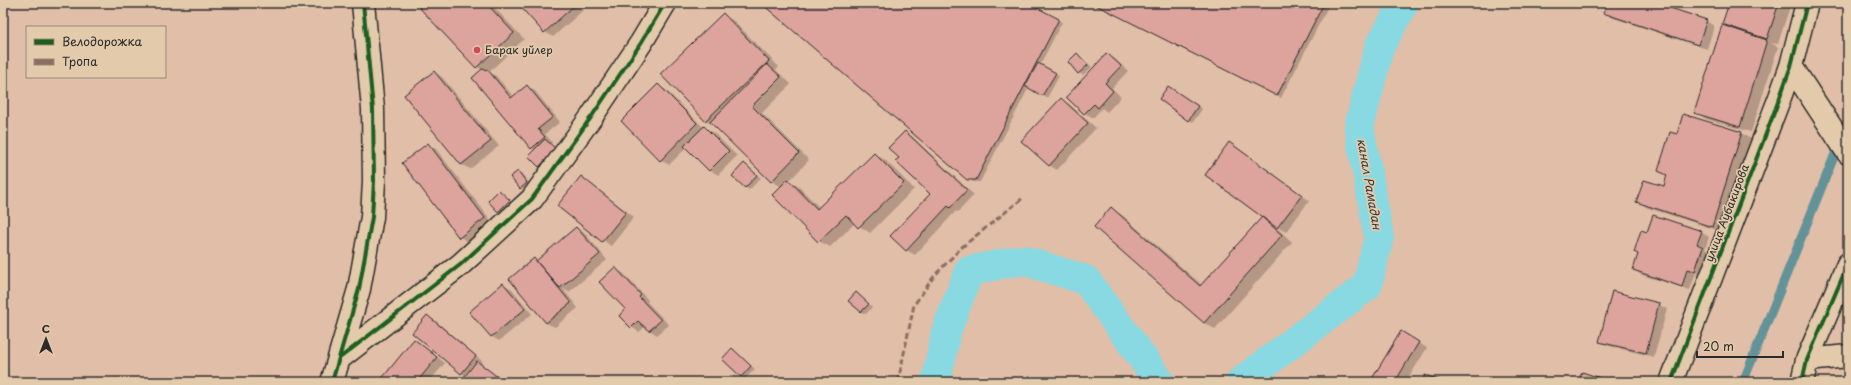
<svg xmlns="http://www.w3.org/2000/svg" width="1851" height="385" font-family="'Playpen Sans',sans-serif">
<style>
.shadow{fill:#0003}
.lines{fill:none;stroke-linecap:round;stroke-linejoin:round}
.stream{stroke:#639399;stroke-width:9}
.canal{stroke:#88d9e2;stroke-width:30}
.building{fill:#dda39d;stroke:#2b2b2b}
.minor-casing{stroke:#2b2b2b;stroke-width:25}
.minor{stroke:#e3caab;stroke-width:22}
.quiet{stroke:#8d6e63;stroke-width:3;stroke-dasharray:6 3;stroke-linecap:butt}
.cycleway-casing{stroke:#e3caab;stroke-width:6}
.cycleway{stroke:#1b5e20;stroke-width:4}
.poi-dot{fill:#d1495b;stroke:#e3caab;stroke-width:1.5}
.labels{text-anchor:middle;stroke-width:3.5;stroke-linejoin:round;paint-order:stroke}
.poi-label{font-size:11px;fill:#2b2b2b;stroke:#e3caab;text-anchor:start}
.street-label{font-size:11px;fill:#2b2b2b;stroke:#e3caab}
.water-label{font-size:12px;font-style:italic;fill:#343c3d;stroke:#e3caab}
</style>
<rect width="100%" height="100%" fill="#e1bea7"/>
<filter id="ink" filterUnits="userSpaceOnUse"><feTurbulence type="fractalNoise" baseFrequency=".025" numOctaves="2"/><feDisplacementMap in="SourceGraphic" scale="8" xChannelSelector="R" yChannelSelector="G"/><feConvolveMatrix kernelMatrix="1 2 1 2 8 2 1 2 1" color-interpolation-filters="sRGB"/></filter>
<g filter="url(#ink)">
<path class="shadow" d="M416,3H490L524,39L489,72L496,76L514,97L527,86L535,91L560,122L545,134L552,142L551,144L560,152L544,169L540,166L535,150L532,148L483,70L477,67Z
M519,3H591L553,37L545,32Z
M762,3H1026L1062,22L1040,65L1059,76L1047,98L1029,87L980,182H973Z
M1094,3H1330L1281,98Z
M1608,3H1652L1706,21L1714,26L1707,49L1613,18L1605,13Z
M1730,3H1791L1778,44L1771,43L1778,47L1751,132L1706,119L1696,112L1731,28L1723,24Z
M723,15L734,21L779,67L776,70L791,84L762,113L809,160L789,181L799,187L819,207L875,154L885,160L914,189L870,233L855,223L830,247L819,241L782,187L771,181L716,127L706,121L661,74Z
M1077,54L1092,67L1083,75L1079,73Z
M1107,54L1115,59L1128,71L1112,88L1121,97L1107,112L1102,108L1093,118L1085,113Z
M434,72L442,77L499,146L470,169L462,165L405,95Z
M658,85L666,90L704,128L713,132L737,156L718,175L710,170L687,147L669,165L661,160Z
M1173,89L1202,109L1193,122L1189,120Z
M1061,99L1069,104L1096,128L1057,170L1049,165Z
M905,132L913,137L974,195L958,212L956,211L915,255L906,250L931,194L900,158Z
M1741,133L1752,140L1723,232L1648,208L1638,202L1664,187L1668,176L1659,171L1677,136Z
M1229,143L1309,201L1286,232L1275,226L1292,242L1215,329L1204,323L1111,208L1122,215L1202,285L1262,218L1270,223V222Z
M428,145L436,149L493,223L468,242L460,237Z
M744,164L761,178L749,190L745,187Z
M518,172L522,174L531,185L525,191L521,188Z
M581,177L634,217L611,246L558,206Z
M499,191L513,203L503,214L498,211Z
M576,228L585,233L607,260L569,292L563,289L578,308L555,327L546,323L537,261Z
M1701,232L1709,237L1705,249L1711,252L1703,275L1696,273L1690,290L1642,275L1634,270L1647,233Z
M615,269L623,273L648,300L647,302L669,325L657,335L645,327L639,332L631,327Z
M503,284L512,289L532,314L499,341L491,336Z
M860,296L872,307L866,314L861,312Z
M1658,304L1667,309L1654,357L1609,346L1600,342Z
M427,316L436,321L483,362L481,364L505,382H461L466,376L461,373Z
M1401,332L1427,348L1406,382H1371Z
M415,340L445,363L429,382H381Z
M732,349L755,369L745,379L741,377Z"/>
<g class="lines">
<path class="stream" d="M1743,382L1848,122"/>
<path class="canal" d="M936,382L946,332L969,271L1022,260L1086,280L1160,382
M1241,382L1367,286L1379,237L1359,127L1379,48L1404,3"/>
</g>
<path class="building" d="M415,3H486L514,33L476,68Z
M517,3H577L544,33Z
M761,3H1028L1059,19L976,180H967Z
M1092,3H1324L1277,96Z
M1607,3H1655L1707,20L1698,45L1603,13Z
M1729,3H1779L1767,39L1722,24Z
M723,13L769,61L705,121L660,74Z
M1722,25L1767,40L1740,127L1694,113Z
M1077,53L1088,65L1078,74L1068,62Z
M1107,53L1121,66L1105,83L1113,91L1098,108L1094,104L1084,114L1066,97Z
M1038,63L1056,73L1042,96L1025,86Z
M767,64L781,77L752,106L799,153L771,182L710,122Z
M482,69L488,70L511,98L527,85L553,117L538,129L545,137L531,149L472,78Z
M434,71L491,141L461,165L404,95Z
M658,84L697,123L660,161L621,121Z
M1168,86L1198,106L1188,121L1159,99Z
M1061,98L1088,123L1049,166L1021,141Z
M1683,114L1742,132L1712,227L1636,202L1644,180L1664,186L1667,175L1658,171L1670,132L1677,134Z
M704,126L729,151L709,171L684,146Z
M905,131L967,190L950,208L948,206L906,251L890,236L930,194L895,161L899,158L888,148Z
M545,139L556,149L539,167L528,156Z
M1229,142L1302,195L1277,228L1205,175Z
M428,143L485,218L459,238L402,163Z
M874,153L904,183L858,228L846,215L818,242L772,195L788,179L817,209Z
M744,163L757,175L745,188L732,176Z
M518,171L527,183L520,189L510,177Z
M581,176L626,212L602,242L557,206Z
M499,190L510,200L498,212L488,201Z
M1111,207L1200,286L1262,217L1282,235L1204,323L1094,227Z
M1653,215L1702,231L1697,244L1703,247L1695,271L1687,269L1682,287L1633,270L1638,254L1634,252L1641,230L1647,232Z
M576,227L600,254L560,288L536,261Z
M534,258L571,303L546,323L509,279Z
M615,267L641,295L639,297L661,320L649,331L638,321L631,328L619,316L625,309L599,282Z
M503,283L525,309L491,337L469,312Z
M1612,291L1659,303L1646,353L1599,342Z
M856,292L869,304L861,312L848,301Z
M427,315L476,356L461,374L412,333Z
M1401,331L1419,342L1395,382H1370Z
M414,339L437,357L417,382H379Z
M732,348L751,366L741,377L722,359Z
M477,361L504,382H460Z
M1582,372L1613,382H1578Z
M1425,375L1445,382H1422Z"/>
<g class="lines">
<defs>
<path id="minor" d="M1791,66L1848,153
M341,357L460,265L532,199L592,116L641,43L665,3
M1807,360L1848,356
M332,382L359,289L372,217L374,181L373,109L363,3
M1671,382L1780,97L1791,66L1807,3
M1802,382L1807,360L1848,264"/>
</defs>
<use href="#minor" class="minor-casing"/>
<use href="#minor" class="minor"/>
<path class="quiet" d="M898,382L914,305L935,275L962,247L1023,198"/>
<defs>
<path id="cycleway" d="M341,357L460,265L532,199L592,116L641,43L665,3
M332,382L359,289L372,217L374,181L373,109L363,3
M1671,382L1780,97L1791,66L1807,3
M1802,382L1807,360L1848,264"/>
</defs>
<use href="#cycleway" class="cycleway-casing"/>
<use href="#cycleway" class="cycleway"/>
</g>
</g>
<circle class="poi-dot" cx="477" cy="50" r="4"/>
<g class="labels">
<g class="poi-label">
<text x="485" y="54">Барак уйлер</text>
</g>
<g class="street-label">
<text transform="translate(1727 213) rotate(-69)" y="4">улица Аубакирова</text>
</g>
<g class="water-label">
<text transform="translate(1369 184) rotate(80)" y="4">канал Рамадан</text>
</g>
</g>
<rect width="1851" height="385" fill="none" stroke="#e3caab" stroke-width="16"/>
<rect x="8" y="8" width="1835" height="369" fill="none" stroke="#2b2b2b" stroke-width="1.5" filter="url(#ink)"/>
<rect x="26" y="26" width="140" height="52" fill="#e3caab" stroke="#998a78"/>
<rect x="34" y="39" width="20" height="6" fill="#1b5e20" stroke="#998a78"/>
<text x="62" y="46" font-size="12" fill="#2b2b2b">Велодорожка</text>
<rect x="34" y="59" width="20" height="6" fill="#8d6e63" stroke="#998a78"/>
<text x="62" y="66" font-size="12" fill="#2b2b2b">Тропа</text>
<g transform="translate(46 339)" stroke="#e3caab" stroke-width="3" paint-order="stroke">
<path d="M0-3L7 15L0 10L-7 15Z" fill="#2b2b2b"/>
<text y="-6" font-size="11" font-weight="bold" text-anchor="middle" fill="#2b2b2b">С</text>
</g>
<path d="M1697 351v6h86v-6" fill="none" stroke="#2b2b2b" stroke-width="2"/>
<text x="1703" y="351" font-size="12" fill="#2b2b2b" stroke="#e3caab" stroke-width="3" paint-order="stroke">20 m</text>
</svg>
